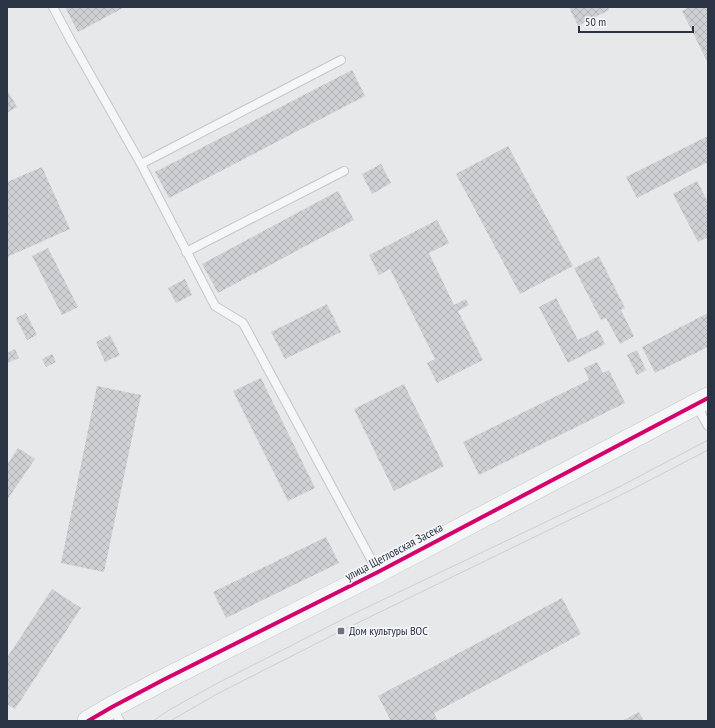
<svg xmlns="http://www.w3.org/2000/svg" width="715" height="728" font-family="'PT Sans Narrow',sans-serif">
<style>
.building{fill:url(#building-cross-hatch)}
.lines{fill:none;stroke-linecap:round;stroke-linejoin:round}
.service-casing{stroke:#c4c6c8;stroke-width:10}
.tertiary-casing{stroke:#c4c6c8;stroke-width:22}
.service{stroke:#f5f6f7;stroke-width:8}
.tertiary{stroke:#f5f6f7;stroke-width:21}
.tram{stroke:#cecfd2;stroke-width:1}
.cycleway-casing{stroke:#f4f6f9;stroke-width:6}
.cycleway{stroke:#d6006c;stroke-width:4}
.poi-dot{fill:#6c737f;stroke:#f4f6f9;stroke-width:1.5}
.labels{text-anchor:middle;stroke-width:3.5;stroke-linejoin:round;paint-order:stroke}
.street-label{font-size:12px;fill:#2b3445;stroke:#f4f6f9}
.poi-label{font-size:12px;fill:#2b3445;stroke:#f4f6f9;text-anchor:start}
</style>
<defs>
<pattern id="building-cross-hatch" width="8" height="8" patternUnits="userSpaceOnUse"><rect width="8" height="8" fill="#ced0d3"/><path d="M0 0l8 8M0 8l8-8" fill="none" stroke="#b1b3b6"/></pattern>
</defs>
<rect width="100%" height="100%" fill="#e6e8ea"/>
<path class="building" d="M65,7H125L78,32Z
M569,7H608L609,10L578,26Z
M689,7H708V63L682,11Z
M352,70L365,96L169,198L155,172Z
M7,90L17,107L7,113Z
M708,136V162L637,198L626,177Z
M508,146L573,266L520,294L456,174Z
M381,164L391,183L372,194L362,174Z
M42,167L70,229L7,257V182Z
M697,181L708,202V237L698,242L673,194Z
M338,191L354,220L218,293L202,264Z
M437,220L449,243L429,253L454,305L466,299L469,305L458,311L483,360L437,383L427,363L435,359L390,269L379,275L369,255Z
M48,248L78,307L62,315L32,256Z
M599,256L625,308L621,310L634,336L620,344L606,318L601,320L574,268Z
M185,279L192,295L176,303L168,288Z
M556,298L578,340L598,330L605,344L568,363L539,307Z
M327,304L341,332L285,359L271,332Z
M26,313L37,335L27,340L16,318Z
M706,314L708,317V347L655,373L642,347Z
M110,335L120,355L105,362L96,342Z
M15,349L19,358L7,363V353Z
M637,350L646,370L637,375L627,355Z
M52,354L56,362L46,367L42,359Z
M597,362L603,373L609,370L625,403L479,475L463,442L589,380L584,368Z
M261,378L315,488L288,501L233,391Z
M404,384L444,466L394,491L354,409Z
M97,386L141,395L104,572L61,563Z
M18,448L35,459L7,500V465Z
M326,537L339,563L226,618L213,592Z
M52,589L81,608L15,709L7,704V658Z
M562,598L581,634L434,713L438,721H391L378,696Z
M639,712L644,721H622Z"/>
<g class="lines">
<defs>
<path id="service" d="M53,7L70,39L141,164L215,306L243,323L378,572
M141,164L341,60
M186,252L344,171
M696,405L708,426
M112,708L120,721"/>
<path id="tertiary" d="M88,721L112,707L163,680L378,572L708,398"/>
</defs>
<use href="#service" class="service-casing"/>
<use href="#tertiary" class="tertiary-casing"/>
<use href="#service" class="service"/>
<use href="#tertiary" class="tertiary"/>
<path class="tram" d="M153,721L169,710L214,685L353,614L619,487L708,440
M170,721L217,694L341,631L627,492L708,450"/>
<defs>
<path id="cycleway" d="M88,721L112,707L163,680L378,572L708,398"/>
</defs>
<use href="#cycleway" class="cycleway-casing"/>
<use href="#cycleway" class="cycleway"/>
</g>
<rect class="poi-dot" x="337" y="627" width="8" height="8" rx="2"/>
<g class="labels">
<g class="street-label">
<text transform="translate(394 552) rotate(-28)" y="4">улица Щегловская Засека</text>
</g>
<g class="poi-label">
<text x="349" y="635">Дом культуры ВОС</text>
</g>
</g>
<rect width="715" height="728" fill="none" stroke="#2b3445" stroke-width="16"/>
<path d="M579 26v6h114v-6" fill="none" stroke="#2b3445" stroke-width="2"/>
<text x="585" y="26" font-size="12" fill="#2b3445" stroke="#f4f6f9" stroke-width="3" paint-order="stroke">50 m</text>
</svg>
